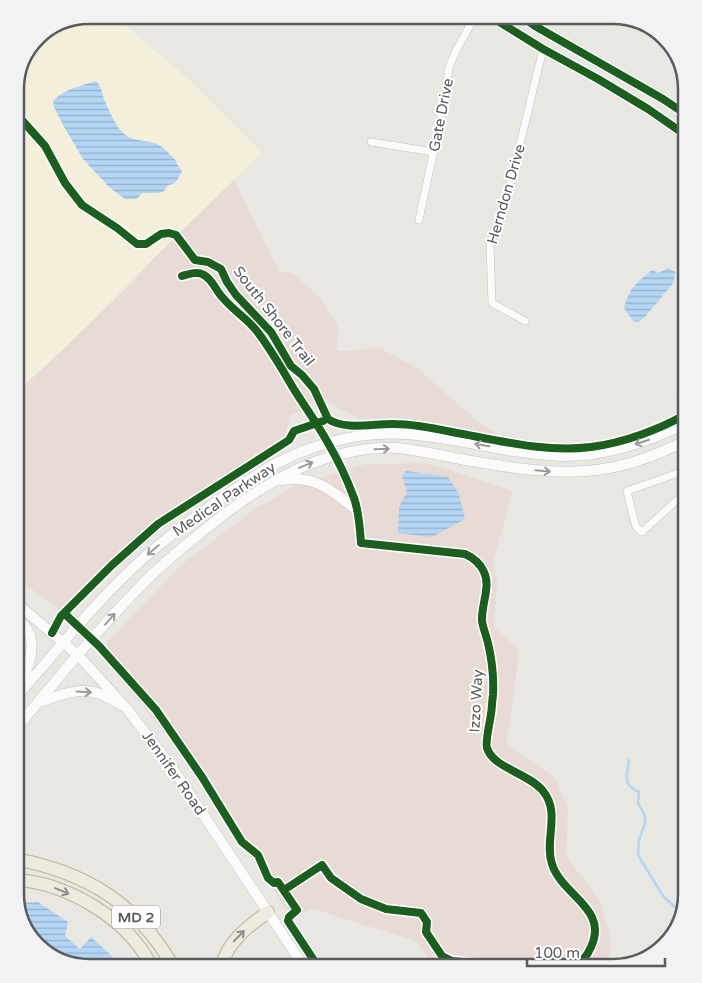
<svg xmlns="http://www.w3.org/2000/svg" width="702" height="983" font-family="'Varela Round',sans-serif">
<style>
.commercial{fill:#f3efda}
.medical{fill:#e8dbd6}
.water{fill:url(#water-rules)}
.lines{fill:none;stroke-linecap:round;stroke-linejoin:round}
.stream{stroke:#b4d5f4;stroke-width:2.5}
.street-casing{stroke:#c4c4c3;stroke-width:8}
.secondary-casing{stroke:#c5c5c4;stroke-width:11}
.highway-casing{stroke:#beb391;stroke-width:14}
.street{stroke:#fcfbfb;stroke-width:7}
.secondary{stroke:#fcfbfb;stroke-width:10}
.highway{stroke:#edeadf;stroke-width:12}
.cycleway-casing{stroke:#fff;stroke-width:11}
.cycleway{stroke:#1b5e20;stroke-width:8}
.oneway{stroke:#9a9b9e}
.oneway2{stroke:#8c8d8c}
.labels{text-anchor:middle;stroke-width:4;stroke-linejoin:round;paint-order:stroke}
.shield{fill:#fff;stroke:#8a8c90;stroke-width:1}
.shield-label{font-size:14px;font-weight:bold;fill:#585b60}
.street-label{font-size:15px;fill:#585b60;stroke:#fff}
.rim{fill:none;stroke:#585b60;stroke-width:2.5}
</style>
<defs>
<pattern id="water-rules" width="6" height="5" patternUnits="userSpaceOnUse" patternTransform="scale(1.25)"><rect width="6" height="5" fill="#b4d5f4"/><path d="M0 2.5h6" fill="none" stroke="#95b0c9"/></pattern>
</defs>
<rect width="100%" height="100%" fill="#e8e7e2"/>
<path class="commercial" d="M89,15H113L186,77L262,153L150,262L74,339L15,393V84L40,34Z"/>
<path class="medical" d="M234,180L279,272L292,273L321,298L338,327L337,351L380,348L417,368L481,424L505,439L363,420L340,409L324,398L290,416L284,441L169,522L65,614L15,577V394L50,362L135,280L150,262Z
M427,463L513,491L493,562L497,581L494,627L519,651L507,743L556,779L568,808L566,856L599,899L609,931L611,954L595,968H436L416,941L313,909L292,917L169,739L99,651L182,564L255,509L297,485L366,464Z"/>
<path class="water" d="M96,81C101,86 102,92 104,99C109,110 114,124 123,133C134,143 145,139 157,144C163,146 172,157 177,162L176,163L182,171L177,180L173,184L168,185L164,191L159,193H142L137,199H125L109,187L83,159L63,125L54,107L53,101C63,89 82,86 96,81Z
M668,268L675,272L674,282L645,317L638,322L633,321L624,308C629,289 637,282 652,270L658,273Z
M406,471L448,477L459,494L465,519L432,537L398,533L399,507L407,492L402,476Z
M38,902L68,922L65,936L80,949L91,937L112,956L118,968H85L52,958L25,931L18,903Z"/>
<g class="lines">
<path class="stream" d="M629,760C627,774 622,785 639,792L638,803L645,816V823L639,840L638,855L663,896L675,907H680L682,911"/>
<defs>
<path id="street" d="M371,142L434,152
M419,220L445,97L449,67L457,49L469,27L477,15
M182,276C189,274 197,271 204,275C213,280 216,291 223,298C233,310 246,318 256,330C271,349 283,371 295,391C306,408 318,425 328,443C338,460 347,479 354,498C359,512 360,528 361,543L465,554C474,558 480,563 484,572C491,587 481,605 482,621C483,628 486,635 488,643C492,660 494,677 493,695C492,702 492,708 491,714C490,722 485,742 487,748C493,768 530,774 543,791C561,813 544,840 552,864C562,896 609,908 591,947C587,957 580,964 570,968
M525,321L492,303L490,246L513,173L543,49
M687,408L680,395L687,390
M687,491L642,532L636,527L627,491L687,470
M421,913L427,922L426,932L442,956L452,961L526,968"/>
<path id="secondary" d="M488,15L543,49L598,79L648,109L687,136
M519,15L535,26L663,99L687,115
M281,480C317,475 330,490 357,510
M15,602L78,655L127,709L171,766L305,968
M15,617C18,619 22,622 24,625C40,644 27,671 18,690
M15,699C57,650 98,598 147,555C173,533 200,513 228,494C244,483 260,472 277,463C316,443 362,431 405,434C441,436 477,445 513,451C530,453 547,456 564,456C607,456 648,442 687,423
M39,702C58,696 79,686 100,694C107,697 114,701 121,705
M15,730C54,683 92,636 134,593C162,563 195,537 227,512C264,485 304,461 350,452C365,449 382,447 397,448C418,450 439,455 460,459C501,466 543,474 585,471C621,469 656,456 687,440"/>
<path id="highway" d="M15,859C86,872 138,904 174,968
M15,880C65,881 132,921 152,968
M221,968C227,942 247,927 268,912"/>
</defs>
<use href="#street" class="street-casing"/>
<use href="#secondary" class="secondary-casing"/>
<use href="#highway" class="highway-casing"/>
<use href="#street" class="street"/>
<use href="#secondary" class="secondary"/>
<use href="#highway" class="highway"/>
<defs>
<path id="cycleway" d="M488,15L543,49L598,79L648,109L687,136
M519,15L535,26L663,99L687,115
M15,109L20,118L45,146L65,183L82,205L117,228L137,244H146L161,234L169,233L176,235L195,260L208,262L221,269L227,282L236,295L271,332L291,366L302,375L314,389L328,419
M182,276C189,274 197,271 204,275C213,280 216,291 223,298C233,310 246,318 256,330C271,349 283,371 295,391C306,408 318,425 328,443C338,460 347,479 354,498C359,512 360,528 361,543L465,554C474,558 480,563 484,572C491,587 481,605 482,621C483,628 486,635 488,643C492,660 494,677 493,695C492,702 492,708 491,714C490,722 485,742 487,748C493,768 530,774 543,791C561,813 544,840 552,864C562,896 609,908 591,947C587,957 580,964 570,968
M328,419C346,431 375,423 395,424C414,424 433,428 452,432C497,440 545,453 591,447C608,445 626,440 643,434C658,428 673,423 687,413
M63,614L66,615L99,646L156,710L202,777L242,842L258,855L268,878L274,883L278,882L297,910L289,917L288,921L319,968
M52,633L61,616L112,565L158,524L289,440L294,431L323,421
M284,890L322,865L331,878L361,899L386,909L421,913L427,922L426,932L442,956L452,961L526,968"/>
</defs>
<use href="#cycleway" class="cycleway-casing"/>
<use href="#cycleway" class="cycleway"/>
</g>
<defs><path id="oneway-shaft" d="M-6 0H5M1.5-3L5.5 0L1.5 3" fill="none" stroke-width="1.6" stroke-linecap="round" stroke-linejoin="round" transform="scale(1.25)"/></defs>
<g class="oneway">
<use href="#oneway-shaft" transform="translate(642 442) rotate(162)"/>
<use href="#oneway-shaft" transform="translate(482 445) rotate(-170)"/>
<use href="#oneway-shaft" transform="translate(382 449) rotate(-2)"/>
<use href="#oneway-shaft" transform="translate(306 465) rotate(-22)"/>
<use href="#oneway-shaft" transform="translate(543 471) rotate(5)"/>
<use href="#oneway-shaft" transform="translate(153 550) rotate(140)"/>
<use href="#oneway-shaft" transform="translate(110 619) rotate(-48)"/>
<use href="#oneway-shaft" transform="translate(84 692) rotate(3)"/>
</g>
<g class="oneway2">
<use href="#oneway-shaft" transform="translate(62 891) rotate(23)"/>
<use href="#oneway-shaft" transform="translate(239 936) rotate(-46)"/>
</g>
<g class="labels">
<rect class="shield" x="112" y="905.5" width="48" height="23" rx="4"/>
<g class="shield-label">
<text x="136" y="922">MD 2</text>
</g>
<g class="street-label">
<text transform="translate(441 115) rotate(-79)" y="5">Gate Drive</text>
<text transform="translate(506 194) rotate(-74)" y="5">Herndon Drive</text>
<text transform="translate(274 316) rotate(52)" y="5">South Shore Trail</text>
<text transform="translate(224 499) rotate(-34)" y="5">Medical Parkway</text>
<text transform="translate(476 701) rotate(-87)" y="5">Izzo Way</text>
<text transform="translate(174 773) rotate(55)" y="5">Jennifer Road</text>
</g>
</g>
<path d="M0 0H702V983H0ZM89 24H613A65 65 0 0 1 678 89V894A65 65 0 0 1 613 959H89A65 65 0 0 1 24 894V89A65 65 0 0 1 89 24Z" fill="#f2f2f2" fill-rule="evenodd"/>
<path class="rim" d="M89 24H613A65 65 0 0 1 678 89V894A65 65 0 0 1 613 959H89A65 65 0 0 1 24 894V89A65 65 0 0 1 89 24Z"/>
<path d="M527 958v8h138v-8" fill="none" stroke="#585b60" stroke-width="2.5"/>
<text x="534" y="958" font-size="15" fill="#585b60" stroke="#ffffff" stroke-width="4" paint-order="stroke">100 m</text>
</svg>
